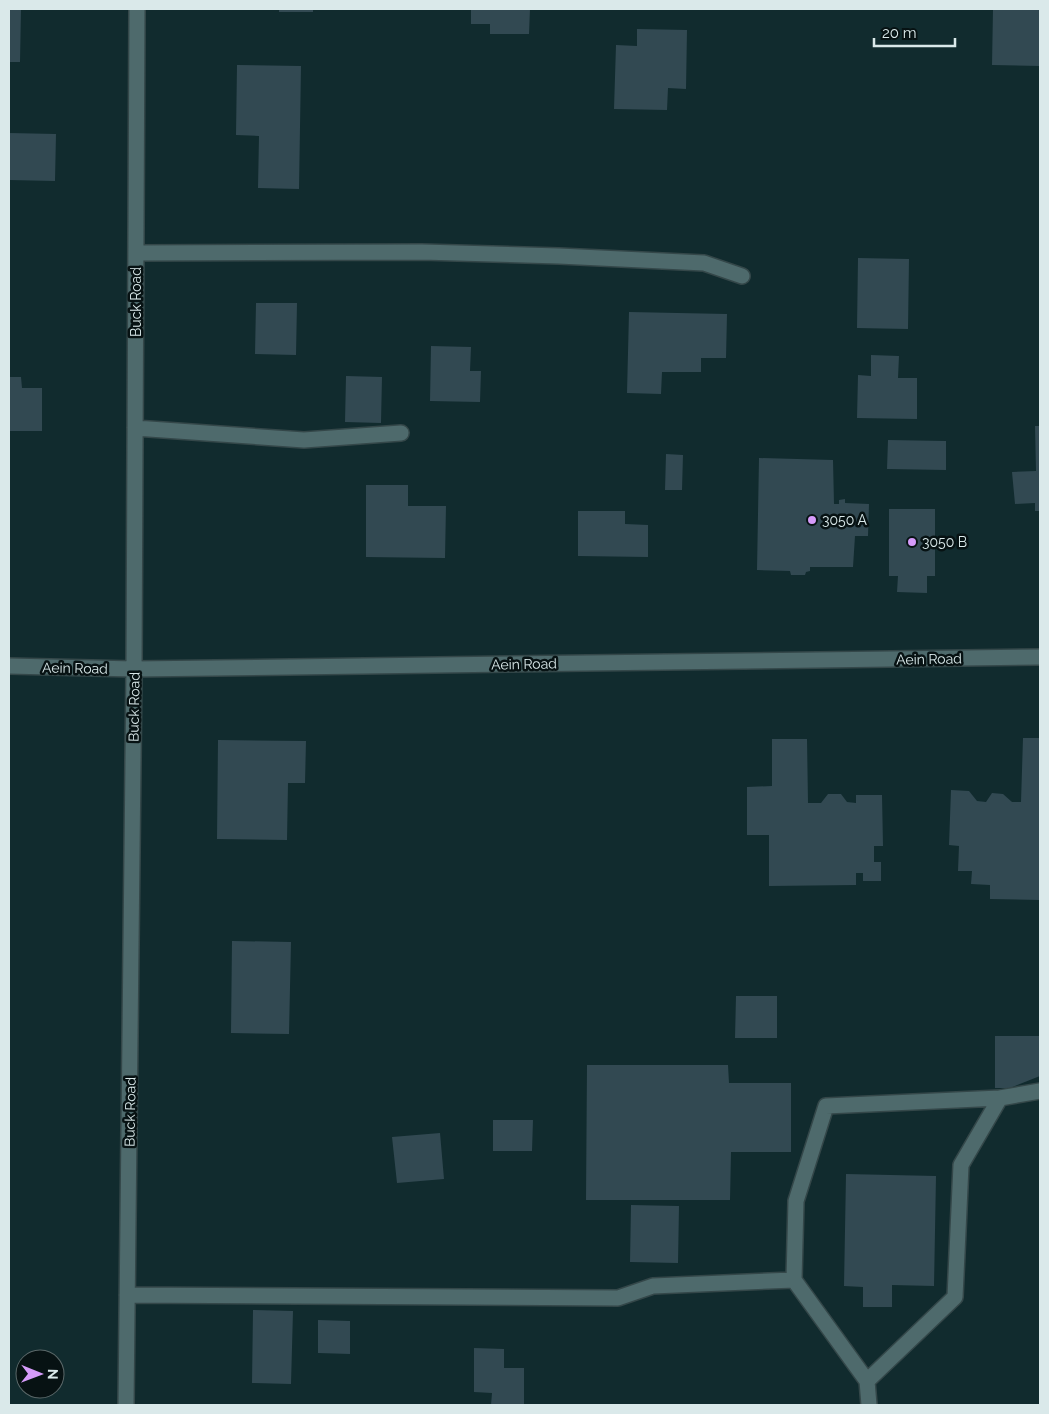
<svg xmlns="http://www.w3.org/2000/svg" width="1049" height="1414" font-family="Raleway,sans-serif">
<style>
.building{fill:#324952}
.lines{fill:none;stroke-linecap:round;stroke-linejoin:round}
.minor-casing{stroke:#344749;stroke-width:18}
.minor{stroke:#4e6a6c;stroke-width:15}
.poi-dot{fill:#d69bfa;stroke:#071213;stroke-width:2}
.labels{text-anchor:middle;stroke-width:5;stroke-linejoin:round;paint-order:stroke}
.street-label{font-size:14px;fill:#dae9ea;stroke:#071213}
.poi-label{font-size:14px;fill:#dae9ea;stroke:#071213;text-anchor:start}
</style>
<rect width="100%" height="100%" fill="#112b2e"/>
<path class="building" d="M9,9H21L20,62H9Z
M279,9H313V12H279Z
M471,9H530L529,34H490V24H471Z
M993,9H1040V66L992,65Z
M637,29L687,30L686,89L668,88L667,110L614,109L616,45L637,46Z
M237,65L301,66L299,189L258,188L259,136L236,135Z
M9,133L56,134L55,181L9,180Z
M858,258L909,259L908,329L857,328Z
M256,303H297L296,355L255,354Z
M629,312L727,314L726,358H701V372H662L661,394L627,393Z
M431,346L471,347L470,371H481L480,402L430,401Z
M871,355L899,356L898,378H917V419L857,418L858,375L871,376Z
M346,376L382,377L381,423L345,422Z
M9,377H21L22,388H42V431H9Z
M1035,426H1040V511H1035V503L1015,504L1012,472L1036,471Z
M888,440L946,441V470L887,469Z
M666,454L683,455L682,490H665Z
M759,458L833,460L834,504H839V500L845,499V503L869,504L868,536H855L853,567H810V571L806,572L805,575H791L790,571L757,570Z
M366,485H408V506H446L445,558L366,557Z
M889,509H935V576H927V593L897,592L898,576H889Z
M578,511H625V524L648,525V557L578,556Z
M1023,738H1040V900L990,899V885L971,884L972,871H958L959,846L949,845L951,790L969,791L977,801L986,802L992,793L1003,794L1012,802H1021Z
M772,739H807L808,803H821L828,794H841L847,802L856,803V795H882L883,846H874V862H881V881H863V873H856V885L769,886V835H747V787L772,786Z
M218,740L306,741L305,783H288L287,840L217,839Z
M232,941L291,942L289,1034L231,1033Z
M736,996H777V1038H735Z
M995,1036H1040V1076L1010,1088H995Z
M587,1065H728L729,1083H791V1152H731L730,1200H586Z
M493,1120H533L532,1151H493Z
M440,1133L444,1179L397,1183L392,1137Z
M846,1174L936,1176L934,1286L892,1285V1307H863V1287L844,1286Z
M631,1205L679,1206L678,1263L630,1262Z
M253,1310L293,1311L291,1384L252,1383Z
M318,1320L350,1321V1354L318,1353Z
M474,1348L504,1349V1368H524V1405H491L492,1393L474,1392Z"/>
<g class="lines">
<defs>
<path id="minor" d="M136,253L422,252L559,256L704,263L742,276
M135,428L304,440L401,433
M9,666L134,669L1040,657
M127,1295L618,1298L653,1286L794,1280
M867,1381L794,1280L796,1201L826,1106L1000,1098
M126,1405L134,669L137,9
M869,1405L867,1381L955,1297L961,1165L1000,1098L1040,1091"/>
</defs>
<use href="#minor" class="minor-casing"/>
<use href="#minor" class="minor"/>
</g>
<g class="poi-dot">
<circle cx="812" cy="520" r="5"/>
<circle cx="912" cy="542" r="5"/>
</g>
<g class="labels">
<g class="street-label">
<text transform="translate(136 302) rotate(-90)" y="5">Buck Road</text>
<text transform="translate(929 659) rotate(-1)" y="5">Aein Road</text>
<text transform="translate(524 664) rotate(-1)" y="5">Aein Road</text>
<text transform="translate(75 668) rotate(1)" y="5">Aein Road</text>
<text transform="translate(134 707) rotate(-89)" y="5">Buck Road</text>
<text transform="translate(130 1112) rotate(-89)" y="5">Buck Road</text>
</g>
<g class="poi-label">
<text x="822" y="525">3050 A</text>
<text x="922" y="547">3050 B</text>
</g>
</g>
<rect width="1049" height="1414" fill="none" stroke="#dae9ea" stroke-width="20"/>
<g transform="translate(40 1374) rotate(91)"><circle r="24" fill="#071213" stroke="#5b6869"/>
<path d="M0-4L9 19L0 12L-9 19Z" fill="#d69bfa"/>
<text y="-8" font-size="14" font-weight="bold" text-anchor="middle" fill="#dae9ea">N</text>
</g>
<path d="M874 38v8h81v-8" fill="none" stroke="#dae9ea" stroke-width="2.5"/>
<text x="882" y="38" font-size="15" fill="#dae9ea" stroke="#071213" stroke-width="4" paint-order="stroke">20 m</text>
</svg>
